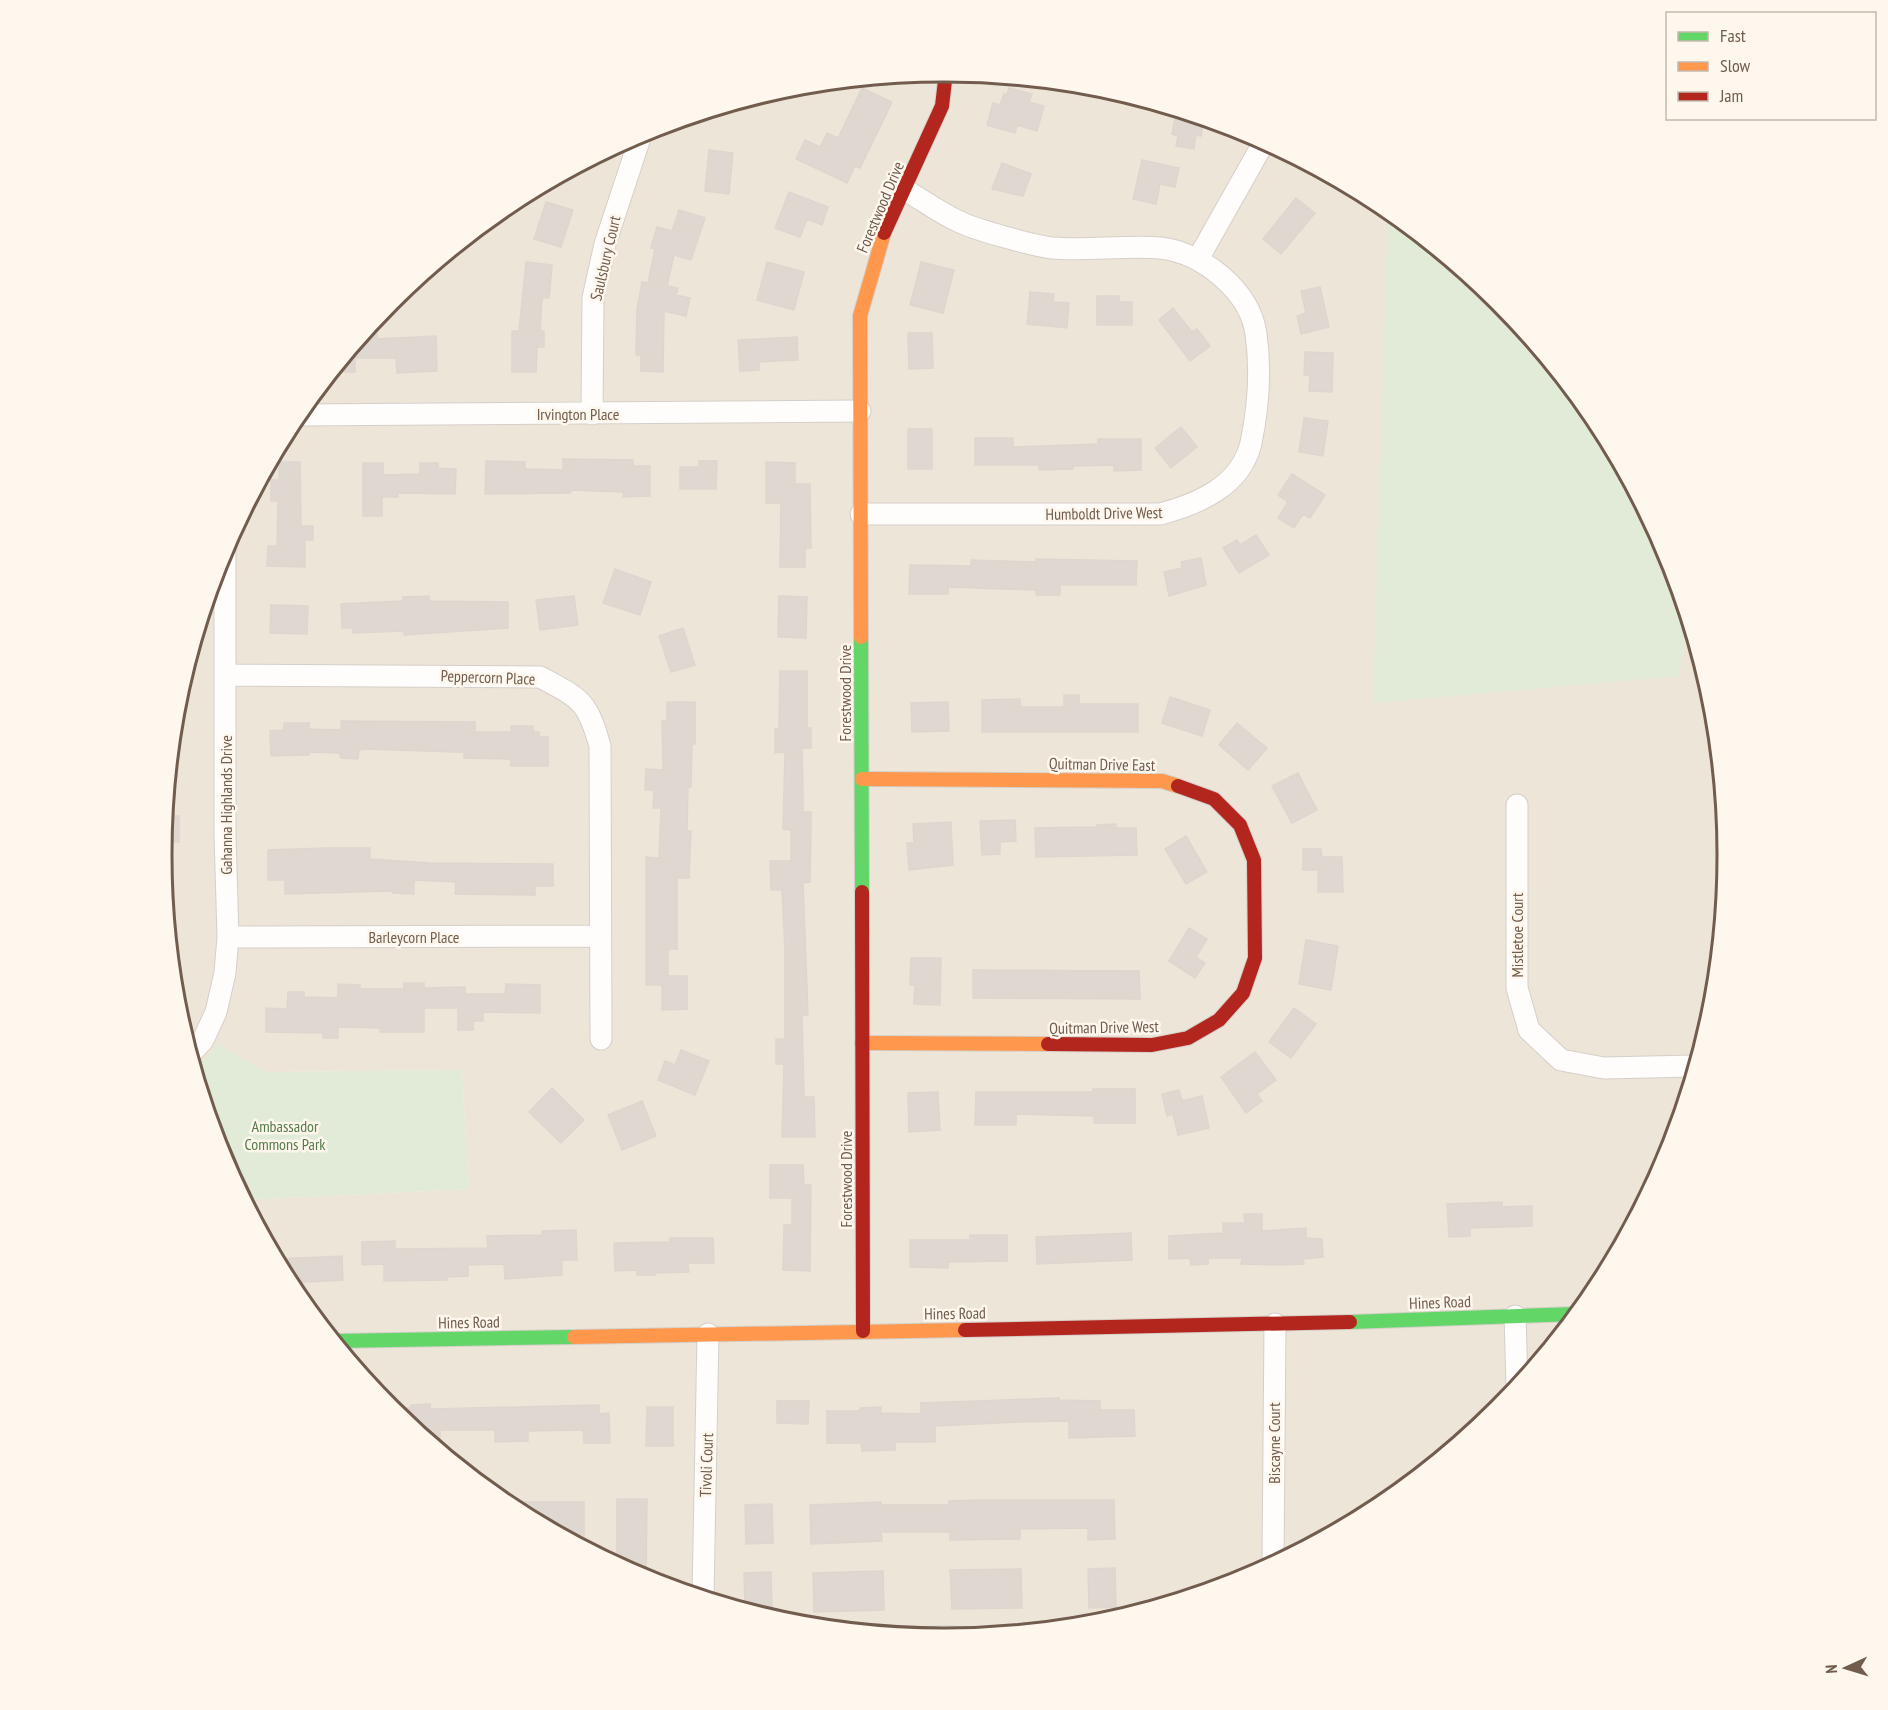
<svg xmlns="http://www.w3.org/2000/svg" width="1888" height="1710" viewBox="0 0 1888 1710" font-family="'PT Sans Narrow',sans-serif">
<rect width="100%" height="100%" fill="#f6f2eb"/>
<path fill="#eee5d9" d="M944,72L1097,87L1244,132L1388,211L1679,676L1688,623L1712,703L1727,855L1712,1008L1667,1155L1595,1290L1497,1409L1379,1506L1243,1579L1096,1623L944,1638L791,1623L644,1578L509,1506L390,1408L293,1290L245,1200L469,1189L462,1070L266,1072L218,1045L195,1070L176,1007L161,855L176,702L221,555L293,420L391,301L509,204L645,131L792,87Z"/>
<path fill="#e2ebd7" d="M1388,211L1498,302L1595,420L1668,556L1688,623L1679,676L1373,703Z
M218,1044L266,1072L462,1070L469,1189L245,1200L220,1154L195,1070Z"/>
<path fill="#dfd8d1" stroke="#ded6ce" stroke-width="1.5" d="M862,88L892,102L860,168L855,166L847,183L796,159L805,140L820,147L827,133L838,138Z
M1009,88L1032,94L1029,102L1044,106L1037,131L1017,125L1015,133L987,125L993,103L1000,105L1004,94L1007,95Z
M1176,111L1204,120L1201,136L1196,135L1194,149L1176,146L1178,136L1172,134Z
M709,150L733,153L729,194L705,191Z
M1142,160L1179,168L1175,187L1160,184L1156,204L1133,199Z
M1002,163L1031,174L1023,196L992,189Z
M789,192L828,207L822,225L807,219L800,237L775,228Z
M1296,198L1315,213L1281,254L1263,239Z
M546,202L573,210L561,247L534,239Z
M679,210L705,218L691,260L674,255L667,286L678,288L676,295L690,298L686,316L664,311L663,372L641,371V356L636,355L637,308L642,282L648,283L655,249L651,248L657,227L672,231Z
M526,262L552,265L549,298H542L540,331H544V347H537L536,372H512V331H519Z
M767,262L804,272L794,310L757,300Z
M921,262L954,270L943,313L910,305Z
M1320,287L1329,327L1301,334L1297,316L1306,313L1301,291Z
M1030,292L1054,294L1053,302L1069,303L1067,328L1027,324Z
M1097,296H1119V302H1132V325H1097Z
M1173,308L1192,332L1197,329L1210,346L1190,361L1159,320Z
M366,330H377V339L436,336L437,371L397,373L396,358H355V372H333Z
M908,333H932L933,368L909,369Z
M797,337L798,360L759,362V370L740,371L738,340Z
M1305,352L1333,353L1332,392L1309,391L1310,375H1304Z
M1304,418L1328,421L1323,456L1299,452Z
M1181,427L1197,447L1171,468L1155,448Z
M908,429H932V469H908Z
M975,438H1013V447L1098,444V439H1141V470L1114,471V465L1073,466V469L1039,470V465H975Z
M563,459L633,460V466H650V496L623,497V492L572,490L570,493L485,494L486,461L525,462V469L563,470Z
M699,461H717L716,489H680V467H699Z
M279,462H300L301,526H313V540H305V567L267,566L268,546H277L278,501H271V480H279Z
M766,462L795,463V484H810L811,548H805V567H780L781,503H766Z
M363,463H383V475L420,474V463H438V468L456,469L455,494L398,493V497H382V516H363Z
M1292,474L1325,495L1310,518L1303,514L1294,528L1278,518L1288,502L1278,495Z
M1256,535L1269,555L1239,573L1223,548L1237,540L1240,545Z
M1201,558L1206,585L1169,596L1164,572L1182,568L1181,562Z
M1036,559L1137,561L1136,585H1060V595H1036V590L948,587V594H909L910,565L971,566V560L1036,562Z
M615,569L651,582L640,615L603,603Z
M429,596V601L508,602V628L404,635V631L353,633L352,628H342L341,604L403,601V597Z
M574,596L578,625L540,630L536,600Z
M779,596L807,597L806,638L778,637Z
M271,605L308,606L307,634L270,633Z
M683,628L695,665L671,672L659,636Z
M780,671H807V728H811V748H802L803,788V812H811V830L810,882L803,883L808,1015H802L804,1097H814L815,1137H782L784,1064H776V1039H785V951L782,890H771L770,861H791V830L783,829L785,752L775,753V729H779Z
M1064,695H1079V704H1138V732H982V700L1020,699V707H1064Z
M1170,697L1210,710L1202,736L1162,723Z
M667,702H695V744H692L691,787L688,786L687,831H691L689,878H677V949H668V976H687V1009L662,1010V985H646V857L659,858L661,808H653L654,790H645L646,769L663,770L662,721H667Z
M948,702L949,731L912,732L911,703Z
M341,721L475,722V732H511V726H533V732H539V737H548V766H511V759L464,758V752H454L366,749L359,750L358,759L341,758L339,753L309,752V755L271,756L270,731L284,730V723H309V729L341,730Z
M1237,723L1267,748L1248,770L1219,745Z
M1298,773L1317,810L1292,823L1272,786Z
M165,816H179V842H162Z
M1015,820L1016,841L1000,842V854L982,855L980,821Z
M951,822L953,865L909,870L907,843H914L913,824Z
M1116,824V828H1136L1137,855L1036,857L1035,828L1097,827V825Z
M1186,836L1207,872L1186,884L1165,849Z
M325,848H370V859L429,863L553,864V886H535V895L455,894L456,882L414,880V894L393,893V891L285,894V880H268V850Z
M1303,849H1321L1322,857H1342L1343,892H1318V870H1303Z
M1189,928L1207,939L1196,957L1205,963L1195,978L1169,961Z
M1306,940L1338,946L1331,990L1299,984Z
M911,958H941L940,1005L914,1004L915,985H910Z
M973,970L1139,971L1140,999L973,998Z
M404,983H424V988L465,987V994H505L506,984L540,985V1013L483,1012V1021H473V1030H458V1008H424V1032H380V1028L338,1027V1038H323V1033L266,1032V1008L287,1009L288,992H304V997L338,998V984L360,985V989H404Z
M1294,1008L1316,1024L1291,1058L1269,1042Z
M681,1050L709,1061L695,1095L658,1080L665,1061L675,1065Z
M1255,1052L1276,1080L1257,1094L1262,1101L1246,1113L1221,1077Z
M552,1088L584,1120L561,1143L529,1112Z
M1093,1089H1135V1123H1094V1116L1016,1114V1125H975L976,1092H1093Z
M1179,1090L1182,1101L1202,1096L1209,1128L1178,1135L1173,1114L1167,1116L1162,1094Z
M938,1092L940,1130L909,1132L908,1093Z
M642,1101L656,1136L622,1150L608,1115Z
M770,1165H803L804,1185H811L810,1271L783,1270L784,1225H792V1198H770Z
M1502,1202V1207L1532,1206V1226L1470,1228V1236L1449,1237L1447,1204Z
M1244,1214H1262V1231L1306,1228V1238L1322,1239L1323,1257L1303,1259L1304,1264L1282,1265L1241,1264L1242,1258H1208V1264L1191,1265L1190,1258L1169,1259V1236L1223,1233V1223H1245Z
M576,1230L577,1260H562V1275L505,1279L504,1264L468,1265V1276L447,1277V1280L384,1281V1264L362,1265V1242L395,1241V1249L488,1248L487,1236L542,1235V1231Z
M1131,1233L1132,1260L1037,1264L1036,1237Z
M970,1235H1007V1261L948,1262V1268L910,1267V1240H970Z
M670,1238H713L714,1263H688L689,1272L655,1273V1275H637V1270L615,1271L614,1243L670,1242Z
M342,1256L343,1280L289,1283L276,1259Z
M1059,1398V1400L1100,1401V1410H1134L1135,1436L1069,1438V1421L1019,1422L935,1426V1442H895V1450L862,1451L861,1443H827V1411H860V1408L881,1407V1413L921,1414V1403Z
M777,1401H809L808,1424L777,1423Z
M430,1404V1409L599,1405V1414L609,1413L610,1443H584L583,1430L528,1431V1441L495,1442V1430H440V1450L389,1407L411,1408V1405Z
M647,1407H673V1446H646Z
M617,1499H647L646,1579L617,1564Z
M976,1500H1114L1115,1539L1088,1540V1528L1020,1529V1539L950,1540V1532H881L882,1541L811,1544L810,1505L881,1502V1505H949V1501Z
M504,1502H584V1546L509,1506Z
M772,1504L773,1543L746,1544L745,1505Z
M1115,1568L1116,1607L1089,1608L1088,1569Z
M1021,1569L1022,1608L952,1609L950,1570Z
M883,1571L884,1610L814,1612L813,1573Z
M771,1572L772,1611L745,1609L744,1573Z"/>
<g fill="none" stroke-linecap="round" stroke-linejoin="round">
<g stroke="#d5cfc9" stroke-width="23">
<path id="street" d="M1198,259L1264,142
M592,414L593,298L605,244L639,141
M297,415L860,411
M861,514H1160C1198,504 1241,486 1251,443C1258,409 1261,369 1256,334C1250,291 1203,253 1161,248C1125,245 1088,251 1052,248C1035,246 976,230 960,222C941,214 923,200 905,190
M227,675L540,677C581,699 587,700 600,746L601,1039
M1517,805V988L1529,1030L1561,1060L1604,1068L1694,1066
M228,937L600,936
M190,1054L203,1040L216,1012L225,973L228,937L225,835V546
M1515,1316L1517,1385
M1273,1562L1275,1324
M703,1596L708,1334
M936,1637H955"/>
</g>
<g stroke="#d5cfc9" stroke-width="16">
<path id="fast" d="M861,637L862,892
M1350,1322L1575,1314
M335,1341L574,1337"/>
</g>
<g stroke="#d5cfc9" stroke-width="16">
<path id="slow" d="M861,637L860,316L884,233
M862,779L1162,781L1178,786
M862,1043L1048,1044
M574,1337L965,1330"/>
</g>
<g stroke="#d5cfc9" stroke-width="16">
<path id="jam" d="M884,233L942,106L946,72
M862,892L863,1331
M1048,1044L1152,1045L1188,1038L1219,1020L1243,993L1255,958L1254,860L1240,825L1214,799L1178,786
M965,1330L1350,1322"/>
</g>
<use href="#street" stroke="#fefdfc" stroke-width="21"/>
<use href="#fast" stroke="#63d668" stroke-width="14"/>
<use href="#slow" stroke="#ff974d" stroke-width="14"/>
<use href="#jam" stroke="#b3261e" stroke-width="14"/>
</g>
<g text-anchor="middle" stroke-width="5" stroke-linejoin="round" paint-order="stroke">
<g font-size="16" fill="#715c4e" stroke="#fdf7ed">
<text transform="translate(880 207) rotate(-67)" y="6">Forestwood Drive</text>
<text transform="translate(605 258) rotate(-77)" y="6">Saulsbury Court</text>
<text x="578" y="420">Irvington Place</text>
<text transform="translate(1104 513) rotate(-1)" y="6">Humboldt Drive West</text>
<text transform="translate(488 677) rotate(2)" y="6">Peppercorn Place</text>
<text transform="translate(845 693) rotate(-90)" y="6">Forestwood Drive</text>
<text transform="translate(1102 764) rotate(1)" y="6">Quitman Drive East</text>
<text transform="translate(226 805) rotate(-90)" y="6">Gahanna Highlands Drive</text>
<text transform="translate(1517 935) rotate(-90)" y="6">Mistletoe Court</text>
<text x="414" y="943">Barleycorn Place</text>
<text transform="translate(1104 1027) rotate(-1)" y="6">Quitman Drive West</text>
<text transform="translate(846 1179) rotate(-90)" y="6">Forestwood Drive</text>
<text transform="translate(1440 1302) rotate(-2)" y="6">Hines Road</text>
<text transform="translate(955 1313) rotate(-1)" y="6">Hines Road</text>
<text transform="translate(469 1322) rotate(-1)" y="6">Hines Road</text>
<text transform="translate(1274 1443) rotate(-90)" y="6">Biscayne Court</text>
<text transform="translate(706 1465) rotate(-88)" y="6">Tivoli Court</text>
</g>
<g font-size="16" fill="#567b4a" stroke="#fdf7ed">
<text x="285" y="1132">Ambassador<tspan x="285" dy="18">Commons Park</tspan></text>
</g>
</g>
<path d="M0 0H1888V1710H0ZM944 82H945A772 772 0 0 1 1717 854V856A772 772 0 0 1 945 1628H944A772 772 0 0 1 172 856V854A772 772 0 0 1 944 82Z" fill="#fdf7ed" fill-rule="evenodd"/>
<path fill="none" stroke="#715c4e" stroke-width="3" d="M944 82H945A772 772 0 0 1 1717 854V856A772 772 0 0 1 945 1628H944A772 772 0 0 1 172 856V854A772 772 0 0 1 944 82Z"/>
<rect x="1666" y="12" width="210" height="108" fill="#fdf7ed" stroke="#c5b9ad" stroke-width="1.5"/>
<rect x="1678" y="32" width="30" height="9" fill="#63d668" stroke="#c5b9ad" stroke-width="1.5"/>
<text x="1720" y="42" font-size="18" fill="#715c4e">Fast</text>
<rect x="1678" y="62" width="30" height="9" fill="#ff974d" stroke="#c5b9ad" stroke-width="1.5"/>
<text x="1720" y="72" font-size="18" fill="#715c4e">Slow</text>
<rect x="1678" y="92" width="30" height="9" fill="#b3261e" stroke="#c5b9ad" stroke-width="1.5"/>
<text x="1720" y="102" font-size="18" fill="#715c4e">Jam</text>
<g transform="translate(1846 1668) rotate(266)" stroke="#fdf7ed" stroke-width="4.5" paint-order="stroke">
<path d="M0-4.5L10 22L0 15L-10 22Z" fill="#715c4e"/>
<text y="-9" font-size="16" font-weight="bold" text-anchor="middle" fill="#715c4e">N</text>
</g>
</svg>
